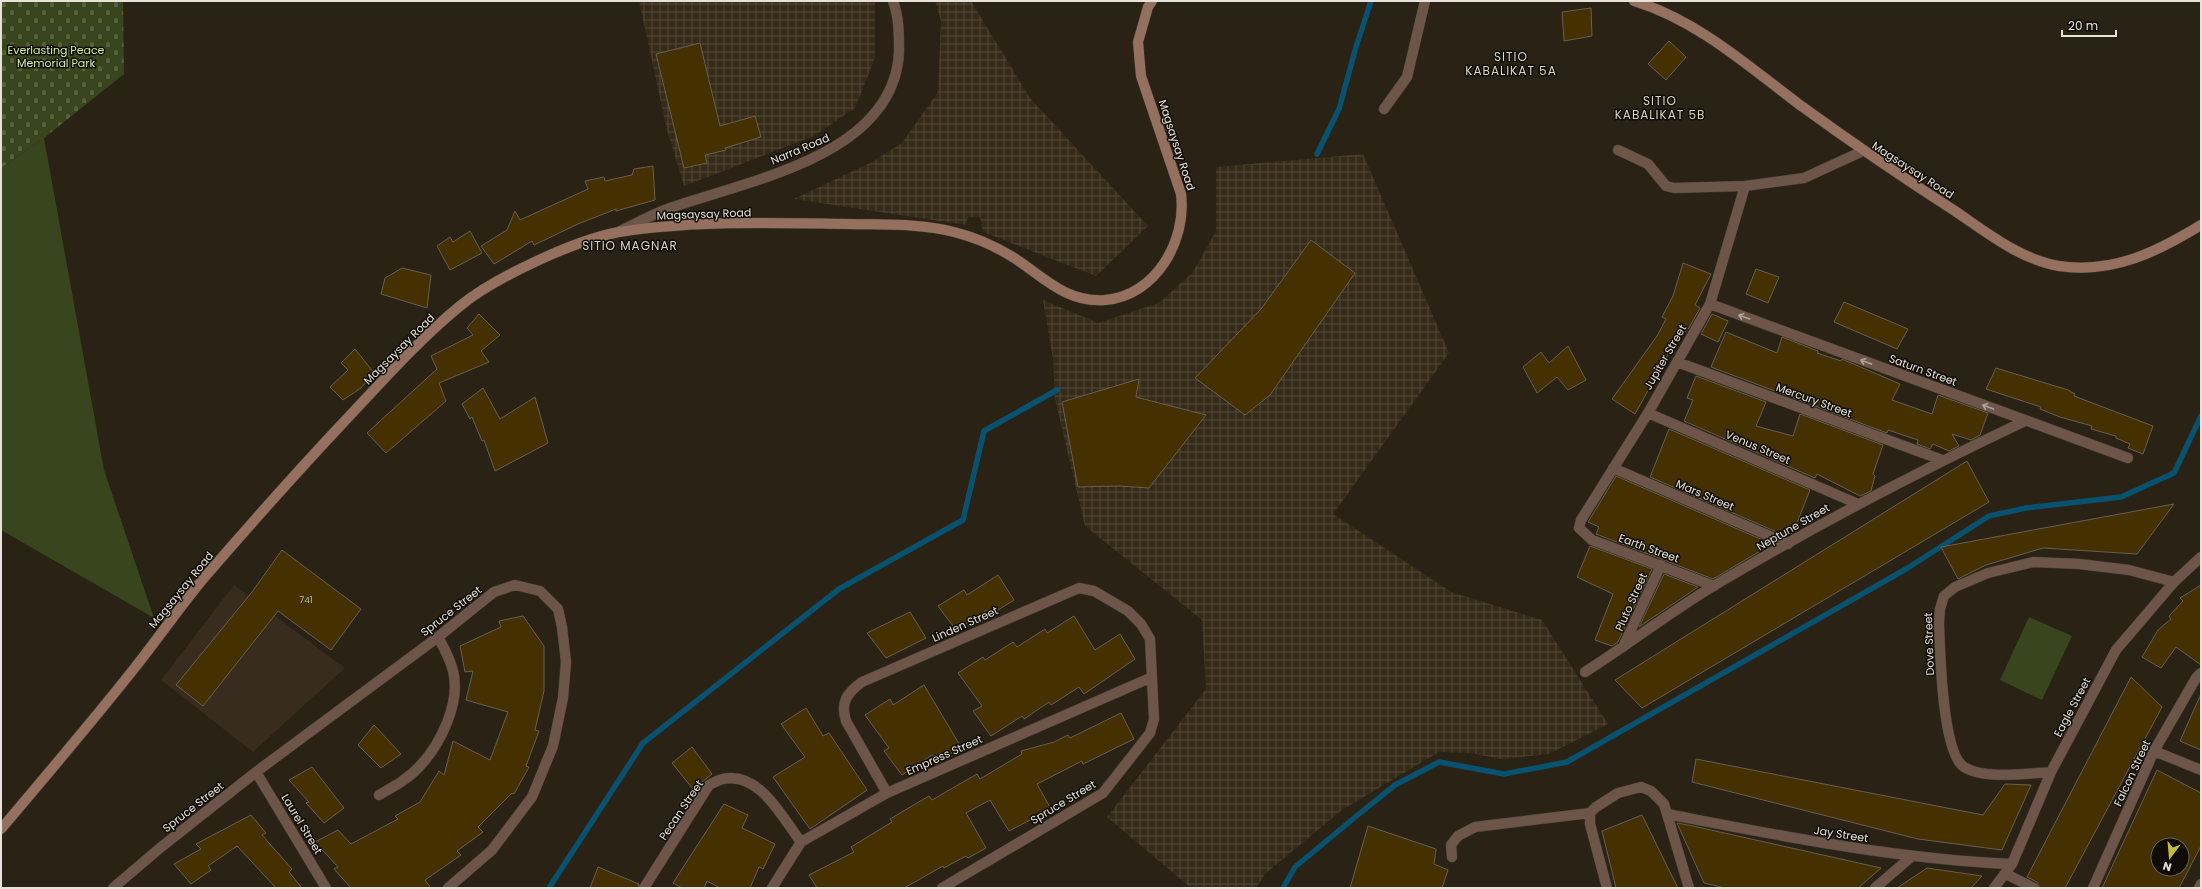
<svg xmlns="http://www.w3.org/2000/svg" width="2202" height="889" viewBox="0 0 2202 889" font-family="Poppins,sans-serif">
<defs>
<pattern id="industrial-grid" width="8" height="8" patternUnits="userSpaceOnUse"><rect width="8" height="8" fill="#352b18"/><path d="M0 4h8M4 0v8" fill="none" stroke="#524939"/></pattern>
<pattern id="cemetery-stones" width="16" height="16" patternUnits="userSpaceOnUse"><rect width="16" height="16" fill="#39451c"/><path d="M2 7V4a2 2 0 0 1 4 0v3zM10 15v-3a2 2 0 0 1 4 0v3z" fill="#56603c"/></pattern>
</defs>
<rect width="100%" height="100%" fill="#292215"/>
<path fill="#382c1e" d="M234,585L345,668L253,752L161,680Z"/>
<path fill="url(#industrial-grid)" d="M639,1H875V58L855,108L814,136L684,186L667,130Z
M935,1H971L1030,98L1148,226L1096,276L983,232L980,217H968L966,225L794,199L872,162L902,143L938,92L941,21Z
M1363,154L1449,353L1333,514L1451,592L1542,620L1608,724L1549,754L1501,759L1470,753L1439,752L1342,810L1265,874L1256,888H1191L1107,817L1206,689L1202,620L1085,526L1055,399L1053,359L1043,300L1098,323L1159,303L1193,272L1216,231V167Z"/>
<path fill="#39451c" d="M44,138L104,470L154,618L1,530V168Z
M2029,617L2072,636L2042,700L2000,680Z"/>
<path fill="url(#cemetery-stones)" d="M1,1H123L124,74L44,138L1,168Z"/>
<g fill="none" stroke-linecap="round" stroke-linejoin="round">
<path stroke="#085270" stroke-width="5.5" d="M1317,154L1339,109L1356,47L1371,1
M549,888L643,743L839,589L963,520L984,431L1057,390
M1283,888L1295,867L1359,814L1395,785L1439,762L1504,774L1567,762L1906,569L1989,516L2026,508L2121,497L2174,473L2201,416"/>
</g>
<path fill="#443001" stroke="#675f51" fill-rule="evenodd" d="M1591,8L1592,36L1564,41L1562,12Z
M1669,41L1686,57L1666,80L1648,64Z
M700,43L720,126L755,116L761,137L725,148L726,150L705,155L707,163L684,168L656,54Z
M653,166L655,200L616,211V209L578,224L534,245L532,241L494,264L481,246L507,230L515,211L520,220L588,189L585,181L604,177L605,181L632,175L634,169Z
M470,231L482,253L450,270L437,246L450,237L453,242Z
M1311,240L1355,273L1270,395L1245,415L1195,378L1261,309Z
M1683,263L1711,274L1695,305L1700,308L1689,328L1675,342L1635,414L1612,399L1657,336L1666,319L1662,317L1673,296Z
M402,268L431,275L427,308L381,294L385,278Z
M1756,269L1779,277L1768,303L1746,294Z
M1844,302L1908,329L1897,349L1834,322Z
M479,314L500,335L481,351L489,362L439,383L446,401L386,453L367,433L437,369L431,356L473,335L467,328Z
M1712,314L1728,321L1718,342L1701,334Z
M1726,332L1777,353L1782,337L1818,351L1817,353L1841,361L1842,359L1900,384L1892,400L1932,414L1938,395L1988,413L1980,435L1971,440L1952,434L1959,446L1949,451L1933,444L1930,449L1917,444L1918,440L1888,430L1887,433L1711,367Z
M1568,346L1586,380L1568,390L1557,377L1537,393L1523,367L1541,352L1549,363Z
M355,349L374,373L361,388L343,400L330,387L348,370L341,363Z
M1996,368L2068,390L2075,394L2074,396L2153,426L2143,454L2128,448L2130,444L2116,438V436L2091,429L2092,426L2060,417L2040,409L2041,407L1986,389Z
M1696,376L1766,402L1756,426L1793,436L1800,414L1883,445L1873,474L1875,476L1871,491L1860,496L1817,474L1815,478L1684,421L1693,400L1687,398Z
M1139,379L1136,397L1206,415L1149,488L1119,486L1078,487L1062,402Z
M483,388L500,419L535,397L548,443L495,471L484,440L482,441L472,417L470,419L462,404Z
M1669,429L1810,490L1793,533L1786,536L1650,477Z
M1967,461L1989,502L1642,708L1615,680Z
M1616,476L1772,544L1713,579L1596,534L1599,527L1588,522Z
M2174,504L2137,554L2043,548L1986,565L1958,579L1941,547Z
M1590,546L1652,569L1618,642L1612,646L1595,640L1613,594L1577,577Z
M282,550L361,609L331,650L278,611L203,706L176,685L252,592Z
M1664,574L1698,587L1639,627Z
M998,575L1014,600L990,615L987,610L956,630L938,606L964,590L967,595Z
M2201,585V665L2176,647L2161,668L2142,657L2158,630L2171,619L2169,616L2183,601L2180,598Z
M910,612L926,638L886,658L867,633Z
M523,616L544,646V691L535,730L539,731L526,766L529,767L514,794L512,793L478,827L483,832L457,851L461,855L425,880L431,888H351L334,869L338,867L315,842L338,830L351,844L398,819L395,816L420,802L439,771L444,775L453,741L490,760L508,712L466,700L473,671L465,672L460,646L501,627L499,621Z
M1074,616L1095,650L1120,634L1135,659L1084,694L1079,687L1051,705L1049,702L1024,719L1022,716L991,736L973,711L982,706L958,673L983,657L985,660L1013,642L1017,647L1045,629L1047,633Z
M2131,677L2162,707L2065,888H2040L2037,882L2027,877Z
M924,685L961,747L937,762L932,755L902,775L884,751L889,748L865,715L890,699L893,705Z
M2201,694V750L2180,741Z
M806,708L823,736L829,733L867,790L810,829L773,777L805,757L781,724Z
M1121,713L1134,739L1083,764L1082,761L1037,784L1051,809L1009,831L990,800L966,813L986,848L968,858L966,856L944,868L943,866L904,888H817L809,875L854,852L851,847L892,822L890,819L929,796L932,800L977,774L980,779L1022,754L1021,751L1054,742L1068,735L1070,738Z
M374,725L401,754L381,768L358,745Z
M692,747L712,774L693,789L672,763Z
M1696,759L1983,815L2005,784L2031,785L2002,850L1918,839L1692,782Z
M312,767L344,808L324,823L306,803L309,802L289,780Z
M2157,770L2201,793V846L2179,888H2102ZM2158,845H2182V869H2158Z
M724,804L748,815L742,828L775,844L763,869L759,867L750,888H720L707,881L704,888H682L673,883Z
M251,815L266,833L262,835L292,869L289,872L302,888H276L237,846L208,866L211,870L191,884L174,864L201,849L196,844Z
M1642,815L1665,862L1678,888H1616L1602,831Z
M1677,823L1693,826L1881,868L1858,888H1725L1704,883Z
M1368,826L1436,849L1434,864L1448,870L1442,888H1350Z
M598,867L639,884L638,888H590Z
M1927,868L1982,876L1971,888H1897Z"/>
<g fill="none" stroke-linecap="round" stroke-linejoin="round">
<g stroke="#443d31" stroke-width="11">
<path id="minor" d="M1384,109L1407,77L1425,1
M1618,150L1648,164L1666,186L1674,188L1745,186L1804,178L1863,151
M1710,304L2128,458
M1677,362L1942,460
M1648,413L1858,504
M1613,468L1788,544
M1714,586L1592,540L1579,528L1581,520L1648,413L1710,304L1745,186
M1623,647L1661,565
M1585,672C1629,644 1670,612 1715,585C1816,525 1919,471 2025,421
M2154,751L2201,770
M256,772L326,888
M2051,772C2029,773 1984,780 1964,767C1942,753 1940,650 1939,623L1940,609L1944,596L1955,587L1988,573L2033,562L2079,564L2129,570L2174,582
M887,793L846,721C840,702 847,693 862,682L1079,588L1094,591L1128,611L1141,624L1150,639L1154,719L1150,733L1103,793L942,888
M379,795C393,787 408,779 419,767C441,744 461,702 453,671C450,658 444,648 438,637
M1667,814C1782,836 1895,859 2012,864
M1452,857L1451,845L1458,836L1475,827L1590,813
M2006,874L2034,888
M113,888L160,848L256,772L438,637L494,592L515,585L540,591L558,609L562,627L566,662L563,698L553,746L532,797L492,850L448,888
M644,888L709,785C713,783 718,780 723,779C760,771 783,819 801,842
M772,888L801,842L887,793L1150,678
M1607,888L1590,824V813L1596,807L1618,793L1641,787L1651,791L1664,804L1689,888
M1875,888L1911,857
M1994,888L2012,864L2051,772L2116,650L2174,582L2201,557
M2093,888L2154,751L2196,678L2201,673
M2199,888L2201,884"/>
</g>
<g stroke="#443d31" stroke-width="11">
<path id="tertiary" d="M620,231C637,223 653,214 670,208C749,180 894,156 899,52C899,34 899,17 893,1"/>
</g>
<g stroke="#443d31" stroke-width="11">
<path id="secondary" d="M1634,1C1697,20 1748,66 1800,105C1851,142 1902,177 1955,211C1986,232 2021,260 2059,266C2113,274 2157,252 2201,225
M1,829C46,776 90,724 133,670C157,640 179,608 203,579C248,527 294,475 341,425C379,385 417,341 460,306C494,278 575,240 619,232C693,220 772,223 848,224C883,225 920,223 954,232C974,237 993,245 1011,256C1041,274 1064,303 1105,300C1156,296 1187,240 1181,194L1141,76L1138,42L1148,7L1152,1"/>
</g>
<use href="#minor" stroke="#6d5549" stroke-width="10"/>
<use href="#tertiary" stroke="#6d5549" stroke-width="10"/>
<use href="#secondary" stroke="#96705e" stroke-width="10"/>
</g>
<defs><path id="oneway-shaft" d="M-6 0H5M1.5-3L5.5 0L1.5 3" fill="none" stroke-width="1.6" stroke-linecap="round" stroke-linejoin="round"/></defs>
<g stroke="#b0a399">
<use href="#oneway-shaft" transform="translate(1744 317) rotate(-160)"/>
<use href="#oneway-shaft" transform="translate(1866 362) rotate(-160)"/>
<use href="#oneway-shaft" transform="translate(1988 407) rotate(-160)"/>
</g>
<g text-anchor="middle" stroke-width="3" stroke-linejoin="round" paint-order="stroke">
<g font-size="9" fill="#beb6a4">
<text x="306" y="603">741</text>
</g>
<g font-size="11" fill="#d2ee9a" stroke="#0f0c07">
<text x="56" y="54">Everlasting Peace<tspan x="56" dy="13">Memorial Park</tspan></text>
</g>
<g font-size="11" fill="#e7e2da" stroke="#0f0c07">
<text transform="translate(1177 145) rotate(72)" y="4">Magsaysay Road</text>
<text transform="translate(800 149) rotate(-23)" y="4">Narra Road</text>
<text transform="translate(1913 170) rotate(33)" y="4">Magsaysay Road</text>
<text transform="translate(704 214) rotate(-2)" y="4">Magsaysay Road</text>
<text transform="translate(399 349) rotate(-45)" y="4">Magsaysay Road</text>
<text transform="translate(1665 357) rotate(-60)" y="4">Jupiter Street</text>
<text transform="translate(1923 370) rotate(20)" y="4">Saturn Street</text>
<text transform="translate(1814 400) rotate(20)" y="4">Mercury Street</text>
<text transform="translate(1758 447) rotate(23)" y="4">Venus Street</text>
<text transform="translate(1705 495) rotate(23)" y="4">Mars Street</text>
<text transform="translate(1793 527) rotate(-30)" y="4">Neptune Street</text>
<text transform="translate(1649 548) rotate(20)" y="4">Earth Street</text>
<text transform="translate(181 590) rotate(-51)" y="4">Magsaysay Road</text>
<text transform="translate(1631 602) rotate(-66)" y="4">Pluto Street</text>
<text transform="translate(451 611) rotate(-38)" y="4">Spruce Street</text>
<text transform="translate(965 624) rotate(-24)" y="4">Linden Street</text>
<text transform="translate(1929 644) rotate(-92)" y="4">Dove Street</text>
<text transform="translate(2072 707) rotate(-62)" y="4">Eagle Street</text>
<text transform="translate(944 755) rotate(-24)" y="4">Empress Street</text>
<text transform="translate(2132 773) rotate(-65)" y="4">Falcon Street</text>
<text transform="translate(1063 802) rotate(-31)" y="4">Spruce Street</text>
<text transform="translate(193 807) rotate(-38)" y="4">Spruce Street</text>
<text transform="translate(681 810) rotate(-56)" y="4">Pecan Street</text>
<text transform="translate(302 824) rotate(59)" y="4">Laurel Street</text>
<text transform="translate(1841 834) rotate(9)" y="4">Jay Street</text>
</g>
<g font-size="12" letter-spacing="1" fill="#dbd2c1" stroke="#0f0c07">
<text x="1511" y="61">SITIO<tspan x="1511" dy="14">KABALIKAT 5A</tspan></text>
<text x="1660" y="105">SITIO<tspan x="1660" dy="14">KABALIKAT 5B</tspan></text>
<text x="630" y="250">SITIO MAGNAR</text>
</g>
</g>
<rect width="2202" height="889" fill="none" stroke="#e7e2da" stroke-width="4"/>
<g transform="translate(2170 857) rotate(196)"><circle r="19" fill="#0f0c07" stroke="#65625b"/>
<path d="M0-3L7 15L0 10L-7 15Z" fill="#c6bc3c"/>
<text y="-6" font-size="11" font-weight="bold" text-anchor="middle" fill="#e7e2da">N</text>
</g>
<path d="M2062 30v6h54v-6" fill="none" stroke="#e7e2da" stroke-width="2"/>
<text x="2068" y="30" font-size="12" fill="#e7e2da" stroke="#0f0c07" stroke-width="3" paint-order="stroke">20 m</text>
</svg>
